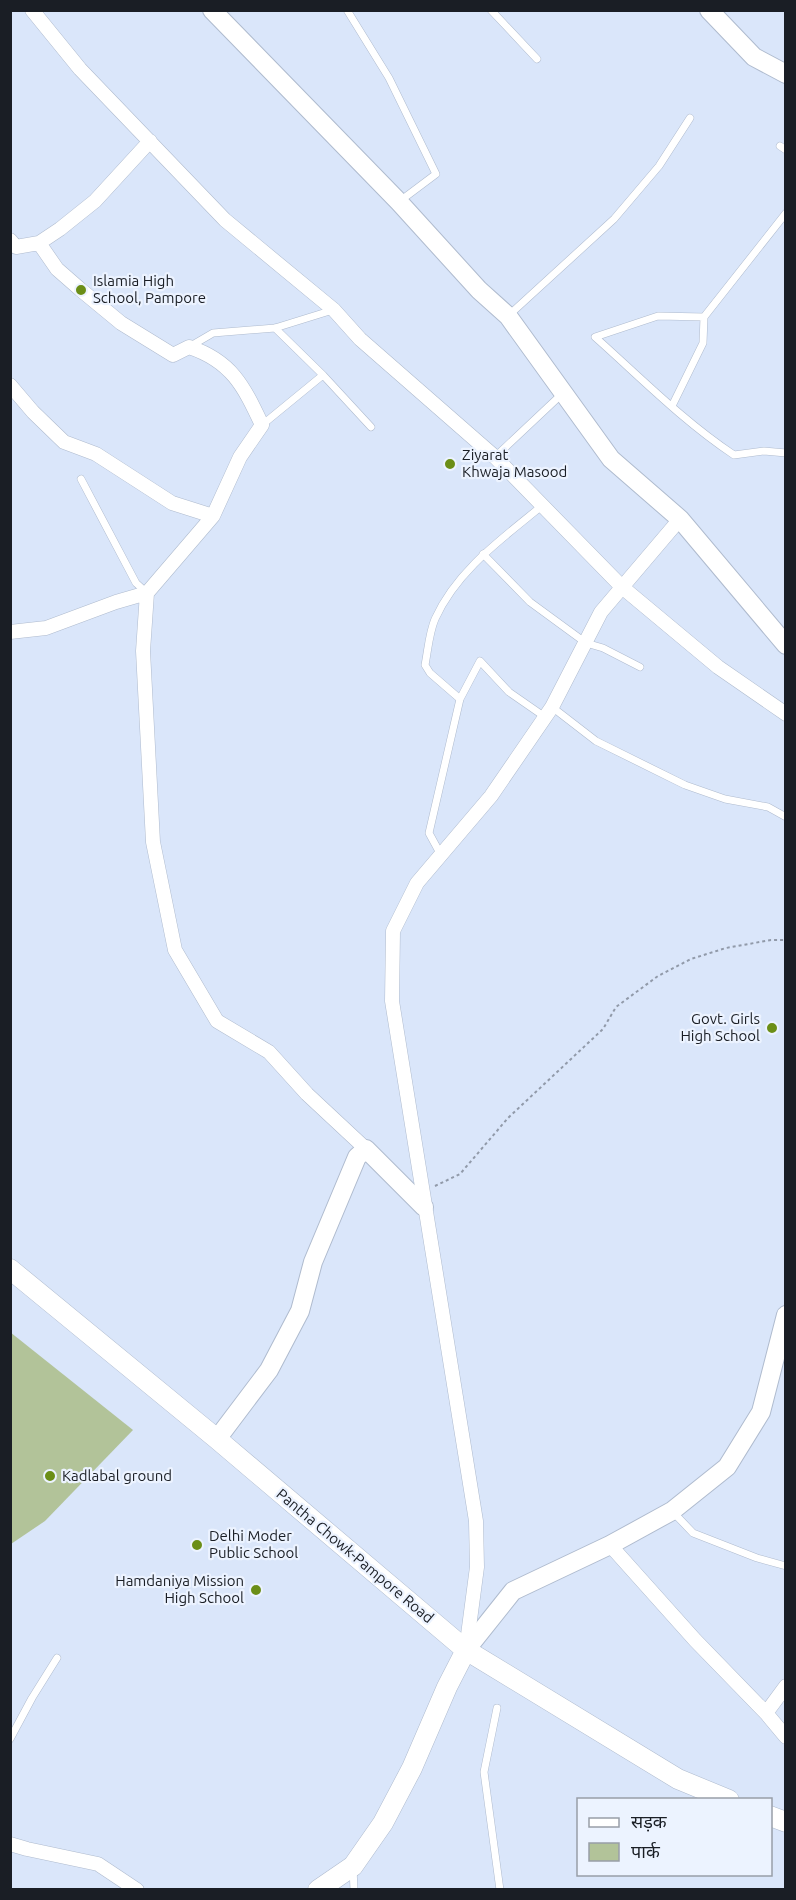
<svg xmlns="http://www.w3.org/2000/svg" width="796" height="1900" viewBox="0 0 796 1900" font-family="Ubuntu,'Noto Sans Devanagari',sans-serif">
<rect width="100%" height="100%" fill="#dae6fa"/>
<path fill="#b2c399" d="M10,1332L133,1430L45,1521L11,1544Z"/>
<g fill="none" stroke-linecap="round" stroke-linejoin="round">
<g stroke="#afbbce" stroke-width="8">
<path id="service" d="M347,10L389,78L436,174L400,201
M491,10L537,59
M780,146L786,150
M508,316L614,219L659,166L690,118
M704,317L786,213
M275,328L323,375L371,427
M189,347L213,333L275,328L333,310
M672,406L703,343L704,317L658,316L595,337C640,377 683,421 734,455L764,451L786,453
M262,425L323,375
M495,457L563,393
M81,479L136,583L147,593
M483,554L530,602L586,643L603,648L640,667
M460,699L430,673L425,665C428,650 429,633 435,619C457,570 503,538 543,505
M552,707L596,741L685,785L725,799L768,807L786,817
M441,855L429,833L460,699L480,661L509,692L545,717
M672,1511L693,1533L757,1558L786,1566
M497,1708L484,1772L500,1890
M10,1739L32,1698L57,1658
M353,1868L354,1890"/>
</g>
<g stroke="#afbbce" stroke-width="15">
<path id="minor" d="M32,10L80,69L225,220L334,310L360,339L495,457L622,587L718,667L786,714
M10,240L16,247L39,243L60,229L95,201L150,141
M10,385L33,412L64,442L96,454L172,503L213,516
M147,593L143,651L153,842L175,950L217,1021L269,1052L307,1094L366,1149
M10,632L46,628L116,602L147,593L213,516L240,457L262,425C244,387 232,361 189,347L173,355L121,323L81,290L57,269L39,243
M610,1545L695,1640L766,1713L786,1737
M466,1650L477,1567L476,1521L392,1001L393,931L417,883L491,796L552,707L601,612L680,519
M766,1713L786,1686
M10,1844L27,1849L98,1864L137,1890"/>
</g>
<g stroke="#afbbce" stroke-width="20">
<path id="tertiary" d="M212,10L399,202L479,290L508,316L611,459L680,519L786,645
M709,10L754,57L786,74
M217,1439L269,1370L300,1311L313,1262L357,1157L366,1149L424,1207
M466,1650L513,1591L610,1545L672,1511L727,1467L761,1412L786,1315"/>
</g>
<g stroke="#afbbce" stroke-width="21">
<path id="secondary" d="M10,1269L217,1439L466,1650L678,1779L729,1800
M770,1816L786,1822
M318,1890L353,1866L383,1823L412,1768L447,1687L466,1650"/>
</g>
<path stroke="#919aa9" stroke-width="2" stroke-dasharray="3 3" stroke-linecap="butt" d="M435,1186L460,1174L508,1118L603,1029L616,1007L658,976L691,959L726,948L771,940H786"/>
<use href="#service" stroke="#fff" stroke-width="7"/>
<use href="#minor" stroke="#fff" stroke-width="14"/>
<use href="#tertiary" stroke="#fff" stroke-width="18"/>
<use href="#secondary" stroke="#fff" stroke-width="20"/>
</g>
<g fill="#6b8e17" stroke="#ecf3ff" stroke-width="2">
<circle cx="81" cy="290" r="6"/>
<circle cx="450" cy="464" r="6"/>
<circle cx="772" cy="1028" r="6"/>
<circle cx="50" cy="1476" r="6"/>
<circle cx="197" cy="1545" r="6"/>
<circle cx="256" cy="1590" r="6"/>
</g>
<g text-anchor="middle" stroke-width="4.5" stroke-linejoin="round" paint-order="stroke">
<g font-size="15" fill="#1a1e25" stroke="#ecf3ff" text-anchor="start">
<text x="93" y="286">Islamia High<tspan x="93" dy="17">School, Pampore</tspan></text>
<text x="462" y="460">Ziyarat<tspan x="462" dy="17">Khwaja Masood</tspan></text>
<text x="760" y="1024" text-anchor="end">Govt. Girls<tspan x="760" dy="17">High School</tspan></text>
<text x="62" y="1481">Kadlabal ground</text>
<text x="209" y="1541">Delhi Moder<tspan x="209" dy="17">Public School</tspan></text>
<text x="244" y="1586" text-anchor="end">Hamdaniya Mission<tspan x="244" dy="17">High School</tspan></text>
</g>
<g font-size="15" fill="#1a1e25" stroke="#ecf3ff">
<text transform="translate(355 1556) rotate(40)" y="5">Pantha Chowk-Pampore Road</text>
</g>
</g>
<rect width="796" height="1900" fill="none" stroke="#1a1e25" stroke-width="24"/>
<rect x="577" y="1798" width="195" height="78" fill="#ecf3ff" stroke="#989ea8" stroke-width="1.5"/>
<rect x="589" y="1818" width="30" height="9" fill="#ffffff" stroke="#989ea8" stroke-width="1.5"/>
<text x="631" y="1828" font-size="18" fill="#1a1e25">सड़क</text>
<rect x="589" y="1843" width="30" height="18" fill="#b2c399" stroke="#989ea8" stroke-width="1.5"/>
<text x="631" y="1858" font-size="18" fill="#1a1e25">पार्क</text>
</svg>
